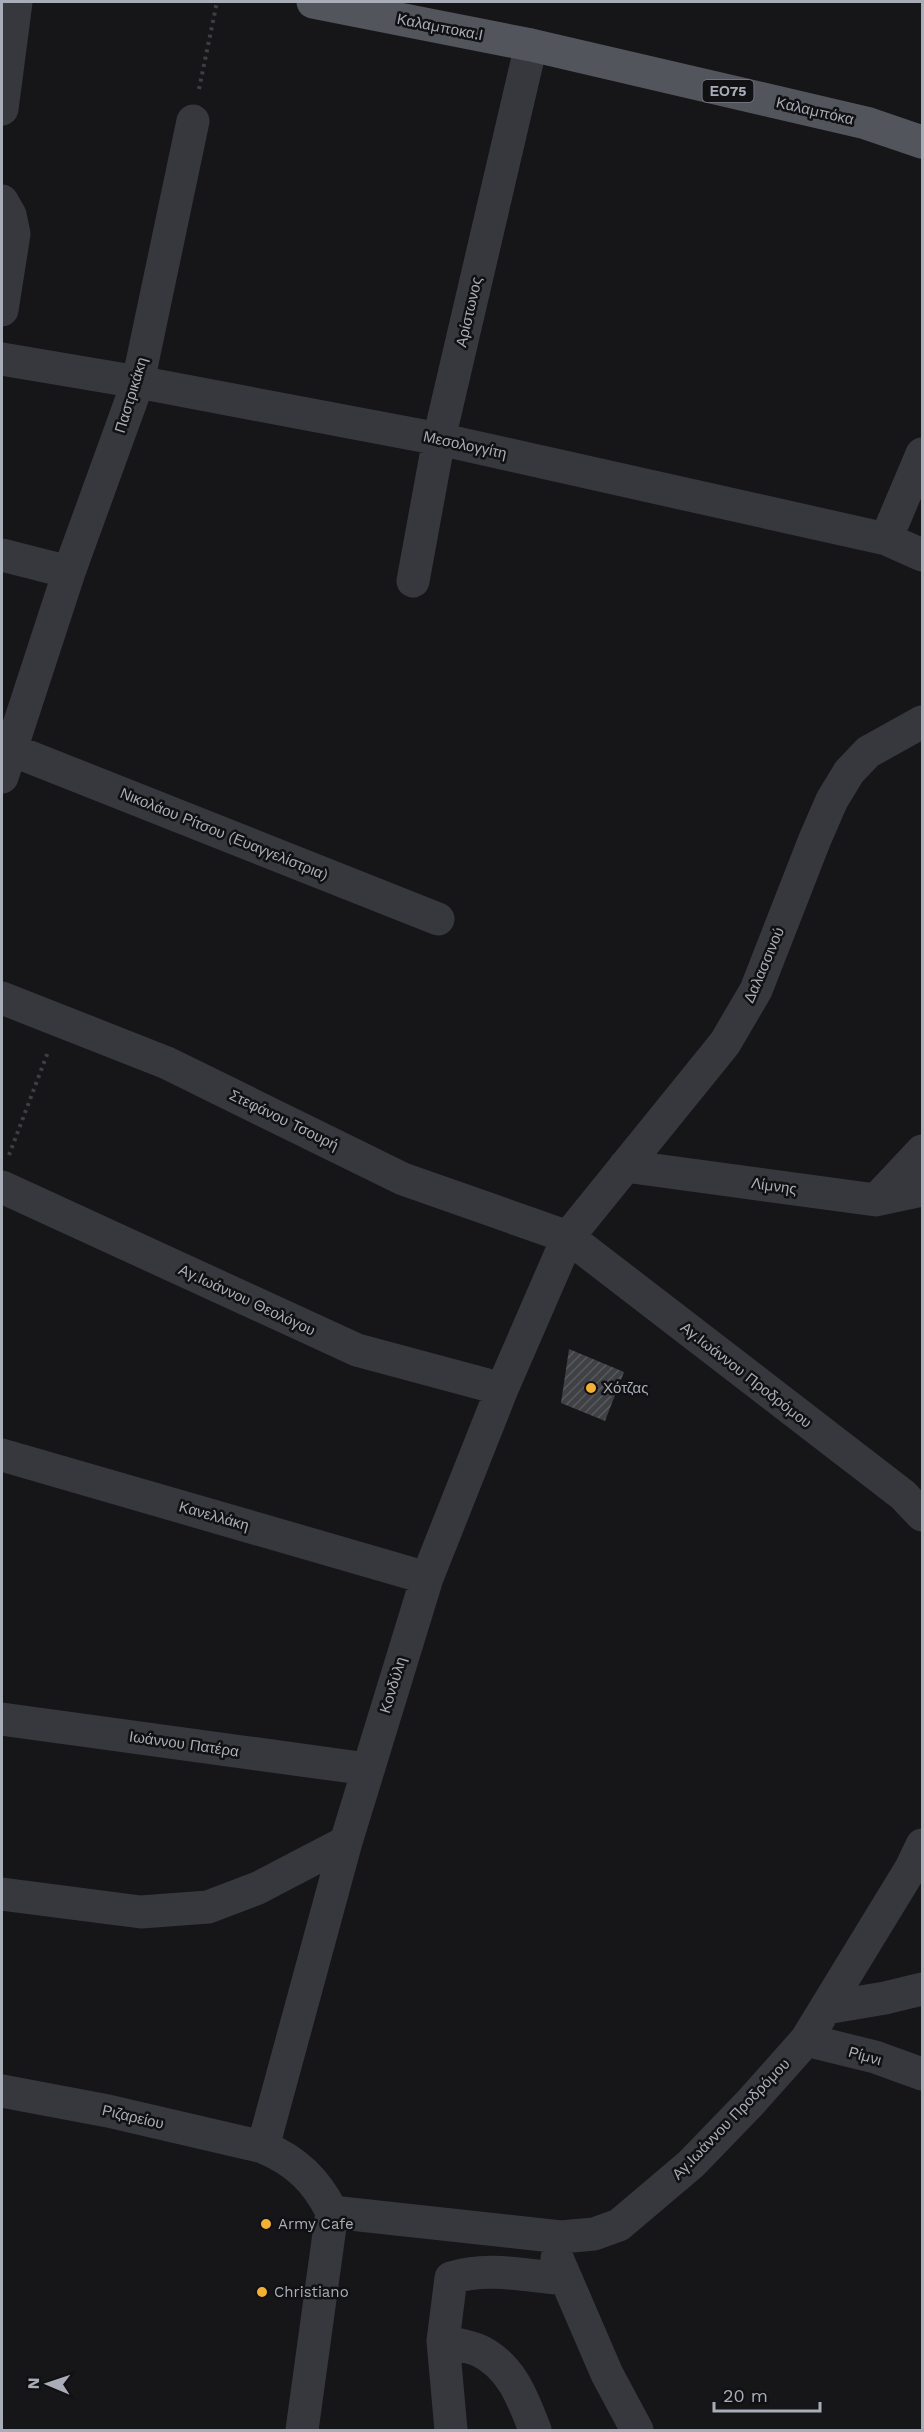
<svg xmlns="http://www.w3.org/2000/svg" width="924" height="2432" viewBox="0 0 924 2432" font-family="'Work Sans',sans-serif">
<defs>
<pattern id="building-hatch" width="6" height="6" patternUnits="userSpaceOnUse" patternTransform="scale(1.5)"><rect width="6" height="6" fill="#404145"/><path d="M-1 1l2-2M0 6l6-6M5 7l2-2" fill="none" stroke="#595a5e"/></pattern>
</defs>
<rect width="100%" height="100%" fill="#161618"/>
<path fill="url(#building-hatch)" d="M569,1349L624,1372L605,1421L561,1403Z"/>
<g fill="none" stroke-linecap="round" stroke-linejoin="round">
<path stroke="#3d3f44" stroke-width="4" stroke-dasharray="3 4.5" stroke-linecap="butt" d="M199,89L217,2
M9,1155L48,1052"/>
<path stroke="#37383d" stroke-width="33" d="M2,109L16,2
M2,201L10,215L14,234L2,310
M2,359L138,382L439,439L886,539L922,555
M886,539L922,454
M2,555L69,572
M413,581L439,439L531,45
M2,746L438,919
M2,777L69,572L138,382L193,121
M2,998L167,1063L403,1179L568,1237L903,1495L922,1515
M625,1166L876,1200L922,1190
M2,1187L357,1350L502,1389
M876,1200L922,1151
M2,1455L427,1578
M2,1719L367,1769
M2,1894L141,1912L208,1907L258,1888L346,1842
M826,2008L885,1998L922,1989
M806,2040L875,2057L922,2074
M2,2091L108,2111L263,2147C296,2161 316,2180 332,2212
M263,2147L346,1842L427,1578L502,1389L568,1237L725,1043L756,990L815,839L832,800L849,772L868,752L922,722
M332,2212L561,2237L594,2234L619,2225L691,2164L750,2103L806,2040L911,1868L922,1845
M557,2258L607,2374L637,2430
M443,2341L451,2430
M302,2430L332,2212
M535,2430C523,2399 512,2367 480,2351C469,2346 455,2344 443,2341L451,2278C487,2266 528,2276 566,2279"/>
<path stroke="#53555c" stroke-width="33" d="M313,2L531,45L866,123L922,142"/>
</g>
<g fill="#f2b134" stroke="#111113" stroke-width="2">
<circle cx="591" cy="1388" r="6"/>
<circle cx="266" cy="2224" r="6"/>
<circle cx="262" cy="2292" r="6"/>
</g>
<g text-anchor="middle" stroke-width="5" stroke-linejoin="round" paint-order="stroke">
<rect fill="#111113" stroke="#7b7e86" stroke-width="1.5" x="702.5" y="80" width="51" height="22" rx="4.5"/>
<g font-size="14" font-weight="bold" fill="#a8adb8">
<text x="728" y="96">ΕΟ75</text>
</g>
<g font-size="15" fill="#a8adb8" stroke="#111113">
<text transform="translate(440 27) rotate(11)" y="5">Καλαμποκα.Ι</text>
<text transform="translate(815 111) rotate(13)" y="5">Καλαμπόκα</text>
<text transform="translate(469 312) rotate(-77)" y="5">Αρίστωνος</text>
<text transform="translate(131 395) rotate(-73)" y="5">Παστρικάκη</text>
<text transform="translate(465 445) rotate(12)" y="5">Μεσολογγίτη</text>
<text transform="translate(224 834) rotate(22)" y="5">Νικολάου Ρίτσου (Ευαγγελίστρια)</text>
<text transform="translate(764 965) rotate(-67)" y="5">Δαλασσινού</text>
<text transform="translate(284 1120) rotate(26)" y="5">Στεφάνου Τσουρή</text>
<text transform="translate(774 1186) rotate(8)" y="5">Λίμνης</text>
<text transform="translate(247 1300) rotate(25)" y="5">Αγ.Ιωάννου Θεολόγου</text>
<text transform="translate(746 1375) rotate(38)" y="5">Αγ.Ιωάννου Προδρόμου</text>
<text transform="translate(214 1516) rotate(16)" y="5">Κανελλάκη</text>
<text transform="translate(393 1685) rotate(-73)" y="5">Κονδύλη</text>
<text transform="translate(184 1744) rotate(8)" y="5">Ιωάννου Πατέρα</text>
<text transform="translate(865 2056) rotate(16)" y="5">Ρίμνι</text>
<text transform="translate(133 2117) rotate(13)" y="5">Ριζαρείου</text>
<text transform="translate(731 2119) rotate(-46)" y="5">Αγ.Ιωάννου Προδρόμου</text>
</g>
<g font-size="15" fill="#a8adb8" stroke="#111113" text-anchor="start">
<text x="603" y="1393">Χότζας</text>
<text x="278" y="2229">Army Cafe</text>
<text x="274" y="2297">Christiano</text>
</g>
</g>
<rect width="924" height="2432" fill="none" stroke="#a8adb8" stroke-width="6"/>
<g transform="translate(48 2384) rotate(272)" stroke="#111113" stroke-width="4.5" paint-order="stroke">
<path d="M0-4.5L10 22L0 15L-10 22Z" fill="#a8adb8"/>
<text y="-9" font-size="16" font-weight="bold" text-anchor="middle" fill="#a8adb8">N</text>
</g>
<path d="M714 2402v9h106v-9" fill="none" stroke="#a8adb8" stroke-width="3"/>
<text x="723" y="2402" font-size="18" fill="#a8adb8" stroke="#111113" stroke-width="4.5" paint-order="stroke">20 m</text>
</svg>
